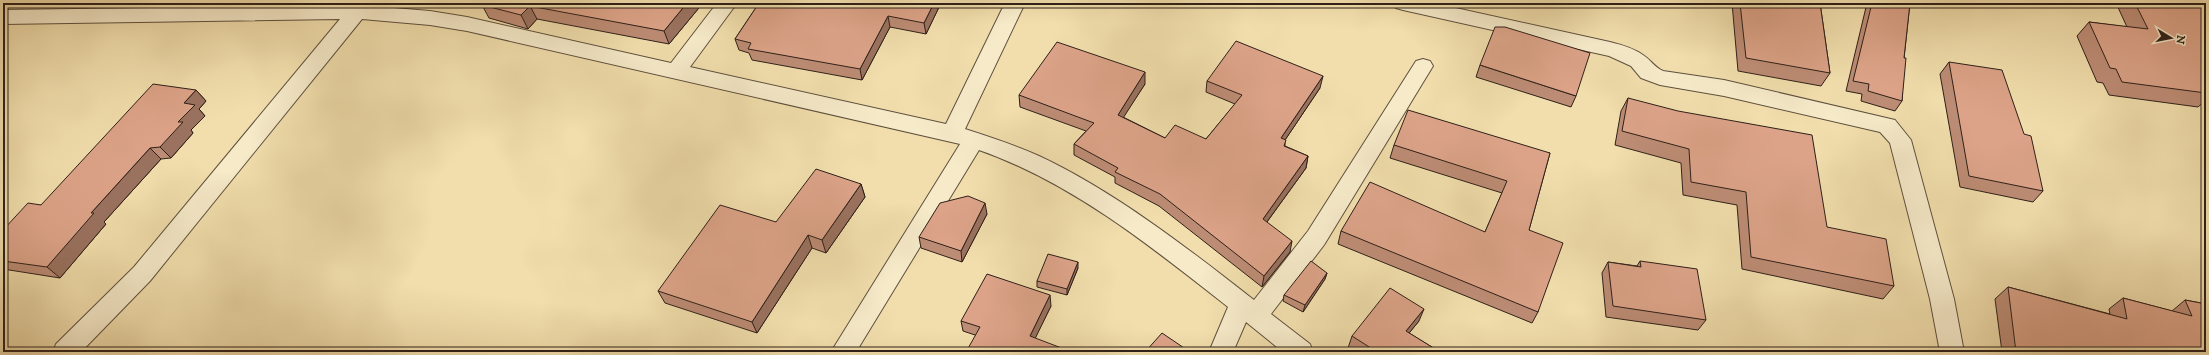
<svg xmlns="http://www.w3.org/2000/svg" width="2209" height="355" viewBox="0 0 2209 355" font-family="'IM FELL DW Pica',serif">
<rect width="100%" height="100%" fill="#f1deac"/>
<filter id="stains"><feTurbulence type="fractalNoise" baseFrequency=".005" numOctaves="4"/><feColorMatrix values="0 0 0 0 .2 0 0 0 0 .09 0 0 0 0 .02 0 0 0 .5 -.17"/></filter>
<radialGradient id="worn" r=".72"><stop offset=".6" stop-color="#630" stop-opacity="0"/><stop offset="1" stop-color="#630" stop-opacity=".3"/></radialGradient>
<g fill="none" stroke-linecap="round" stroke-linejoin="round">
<g stroke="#5f503e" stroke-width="2">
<path id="minor" d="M717,3H737L690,67L946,124L1005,3H1025L965,129C990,137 1015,145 1039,156C1114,191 1189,249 1254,300L1308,231L1416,61L1423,59L1430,61L1433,66L1324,245L1271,314L1310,344L1313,352H1283L1246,322L1233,352H1209L1228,307C1152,247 1071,182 979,150L856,352H831L960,144L467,31L430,25L362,19L150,281L81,352H53L56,344L134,267L340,19L3,24V10L357,5L430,11L467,17L671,63Z
M1393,3H1433L1610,42C1622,45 1633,48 1643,55C1651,60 1654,67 1663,71L1724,80L1895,120L1911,140L1954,299L1964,352H1940L1930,299L1890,143L1880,132L1724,96L1660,85L1641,78L1631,66L1609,56L1403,10L1396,8Z"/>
</g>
<use href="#minor" fill="#f6eac9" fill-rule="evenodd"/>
</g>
<path fill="#bd8c75" stroke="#2e2019" d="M483,3H703L669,44L537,19L528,29L489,18L482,5Z
M759,3H941L926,34L890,27L862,80L752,60L749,53L739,50L735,39Z
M1732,3H1820L1830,73L1821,86L1738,71Z
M1867,3H1910L1904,58L1902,101L1895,111L1861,101L1862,94L1846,91Z
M2116,3H2206V100L2198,107L2109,95L2103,83L2097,82L2077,36L2089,22L2127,27Z
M1949,62L2043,191L2033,202L1960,187L1940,74Z
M1480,65L1576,96L1571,107L1476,77Z
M1207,81L1320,88L1285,140V146L1308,156L1306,168L1267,222L1290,252L1262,287L1159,206L1115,183V177L1074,155V144L1086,131L1020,107L1019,95L1145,84L1123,117L1165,138L1206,139L1235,104L1206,92Z
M196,90L206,101L199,109L205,116L191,130L193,133L171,158L161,159L104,222L106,224L60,278L3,269V230L41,205Z
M1628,98L1827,227L1894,286L1883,299L1742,269L1737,205L1683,195L1681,163L1615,145L1621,111Z
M1394,145L1550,153L1529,230L1538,312L1532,323L1338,244L1341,231L1485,232L1502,193L1390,158Z
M861,184L865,197L826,253L812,248L757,333L665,303L658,291L776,222Z
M987,214L962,262L921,248L919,237Z
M1640,261L1706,320L1698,330L1606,317L1602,273L1608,262L1637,266Z
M1078,268L1067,295L1037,287V281Z
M1327,273L1325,279L1303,312L1283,301L1284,295Z
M2008,287L2110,314L2109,309L2123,298L2172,311L2185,300L2206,304V352H2002L1995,299Z
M1051,306L1035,338L975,335L963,331L961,321Z
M1419,321L1409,333L1440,352H1354L1348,348L1352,336Z"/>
<path fill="#9a725f" stroke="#2e2019" d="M687,3H703L669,44L664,31Z
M934,3H941L926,34L924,23Z
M530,6L537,19L528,29L521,15Z
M888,16L890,27L862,80L860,69Z
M1145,72V84L1118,126V115Z
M1323,76L1320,88L1279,149L1281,138Z
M196,90L206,101L199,109L205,116L191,130L193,133L171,158L160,147L178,122L184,103Z
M150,148L161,159L104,222L106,224L60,278L47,267L91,213Z
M1308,156L1306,168L1261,230L1263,219Z
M861,184L865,197L826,253L822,240Z
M985,203L987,214L962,262L961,251Z
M808,235L812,248L757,333L752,322Z
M1292,241L1290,252L1262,287L1264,276Z
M1078,262V268L1067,295V289Z
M1327,273L1325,279L1303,312L1305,305Z
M1050,295L1051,306L1031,347L1030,336Z
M1424,309L1419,321L1401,343L1406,331Z"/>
<path fill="#dca388" stroke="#2e2019" d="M483,3H687L664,31L530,6L521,15L482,5Z
M759,3H934L924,23L888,16L860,69L748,49L751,43L735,39Z
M1740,3H1820L1830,73L1746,58Z
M1872,3H1910L1904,58H1906L1902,101L1868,91L1869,84L1853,81Z
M2135,3H2206V93L2122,82L2116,69L2110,68L2089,22L2148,29Z
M1495,27H1505L1590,53L1576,96L1480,65Z
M1236,41L1323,76L1281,138L1286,140L1284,146L1308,156L1263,219L1292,241L1264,276L1160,194L1115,172L1118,168L1074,144L1094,123L1019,95L1057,42L1145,72L1118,115L1165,138L1175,125L1206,139L1242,95L1207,81Z
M1949,62L2002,70L2024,134L2031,136L2043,191L1969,176Z
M153,84L196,90L184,103L195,105L178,122H183L160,147L150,148L91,213H94L47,267L3,261V230L28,203L41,205Z
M1628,98L1678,111L1812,135L1827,227L1886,239L1894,286L1751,257L1746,192L1691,182L1689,149L1622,131Z
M1408,110L1550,153L1529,230L1563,243L1538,312L1341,231L1370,182L1485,232L1507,181L1394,145Z
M816,169L861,184L822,240L808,235L752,322L658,291L720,205L776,222Z
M968,196L985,203L961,251L919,237L940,203Z
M1048,254L1078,262L1067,289L1037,281Z
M1311,261L1327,273L1305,305L1284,295Z
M1640,261L1697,269L1706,320L1613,306L1608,262L1641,267Z
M987,274L1050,295L1030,336L1072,352H966L980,327L961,321Z
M2008,287L2127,319L2123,298L2192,316L2185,300L2206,304V352H2016Z
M1390,288L1424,309L1406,331L1440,352H1377L1352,336Z
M1162,333L1190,352H1145Z"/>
<rect width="2209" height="355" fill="none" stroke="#f1deac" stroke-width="16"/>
<rect x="4" y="4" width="2201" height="347" fill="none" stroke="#2e2019" stroke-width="2"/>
<rect x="8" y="8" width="2193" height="339" fill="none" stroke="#2e2019"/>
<g transform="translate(2171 38) rotate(100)" stroke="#f6eac9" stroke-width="3" paint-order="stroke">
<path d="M0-3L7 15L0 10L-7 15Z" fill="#2e2019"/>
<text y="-6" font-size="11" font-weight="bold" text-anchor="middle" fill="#2e2019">N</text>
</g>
<rect width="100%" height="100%" filter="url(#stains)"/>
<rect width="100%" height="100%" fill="url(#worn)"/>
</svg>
